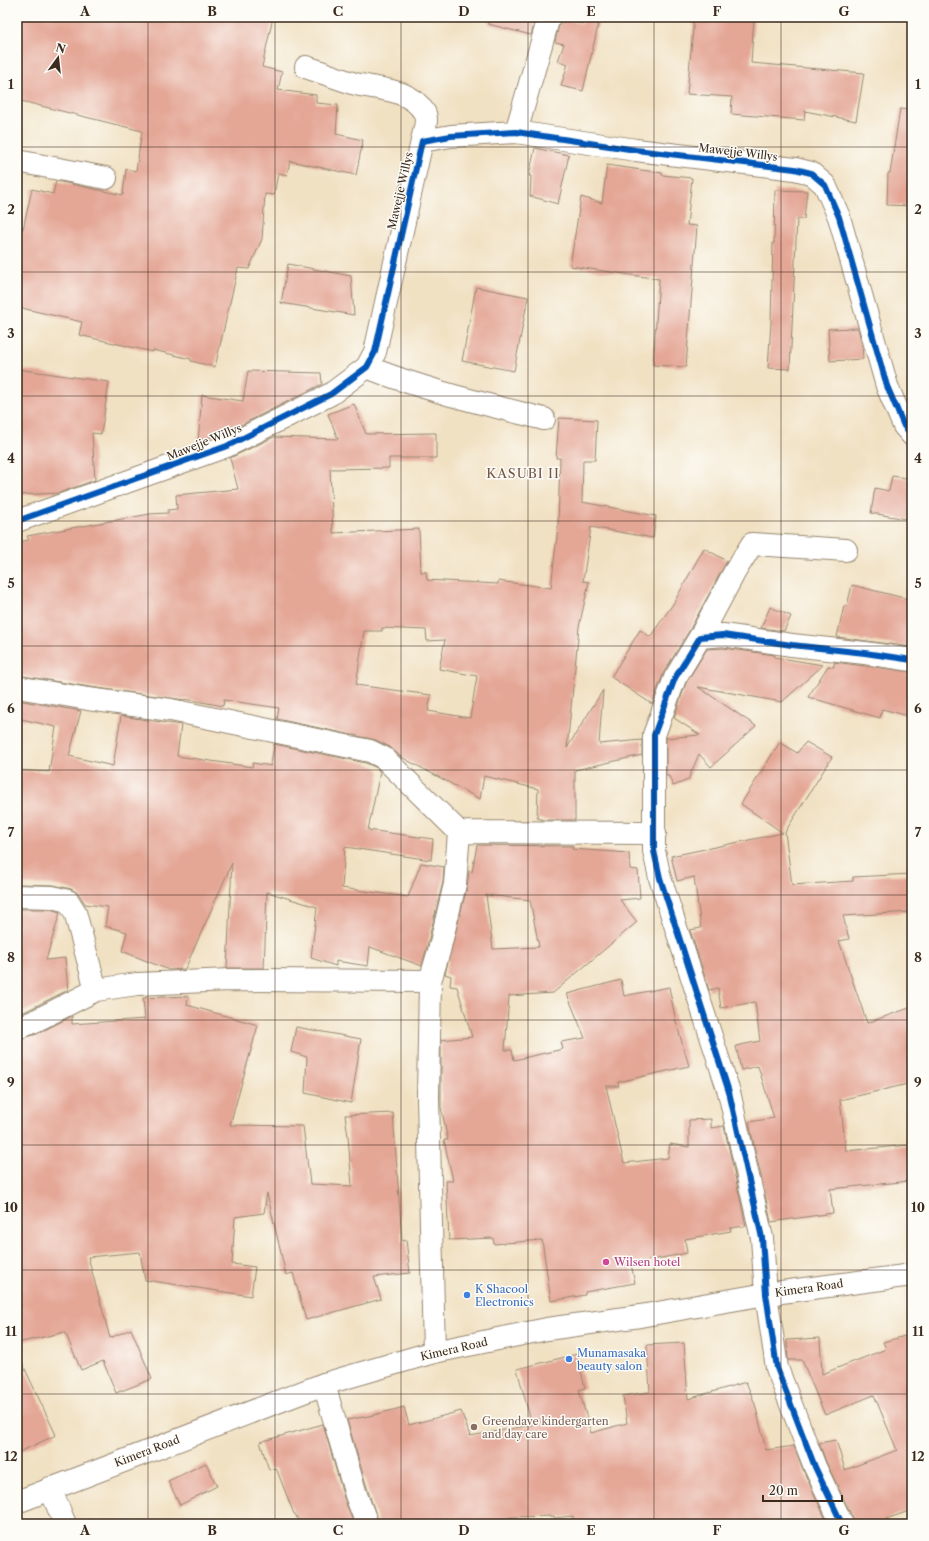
<svg xmlns="http://www.w3.org/2000/svg" width="929" height="1541" viewBox="0 0 929 1541" font-family="'Libre Caslon Text',serif">
<rect width="100%" height="100%" fill="#fdfcf7"/>
<filter id="ink" filterUnits="userSpaceOnUse"><feTurbulence type="fractalNoise" baseFrequency=".025" numOctaves="2"/><feDisplacementMap in="SourceGraphic" scale="8" xChannelSelector="R" yChannelSelector="G"/><feConvolveMatrix kernelMatrix="1 2 1 2 8 2 1 2 1" color-interpolation-filters="sRGB"/></filter>
<filter id="wash" filterUnits="userSpaceOnUse"><feTurbulence type="fractalNoise" baseFrequency=".012" numOctaves="4" result="noise"/><feDisplacementMap in="SourceGraphic" scale="16" xChannelSelector="R" yChannelSelector="G"/><feGaussianBlur stdDeviation="0.9" result="paint"/><feColorMatrix in="noise" values="0 0 0 0 0 0 0 0 0 0 0 0 0 0 0 0 0 1.4 0 .05"/><feComposite in="paint" operator="in"/></filter>
<g filter="url(#wash)">
<rect width="100%" height="100%" fill="#f1e1c3"/>
<g id="blocks">
<path fill="#e4a695" fill-rule="evenodd" d="M17,17H273L262,67L282,72L278,90L316,95V103L338,105L336,134L363,140L356,175L290,161L287,175L278,173L274,195L265,194L262,239L249,269L238,268L215,367L191,361V359L153,350V352L79,335L82,322L17,307V228L23,229L32,189L53,194L56,181L123,195L126,169L136,171L142,131L17,100Z
M489,17H536L531,35L488,24Z
M561,17L582,24L585,17H600L583,91L561,86L568,64L558,61L564,44L555,42Z
M694,17H754L751,63L864,73L856,121L805,111L804,120L731,114L732,97L687,94Z
M900,109L912,110V206L887,205L888,173H890Z
M535,148L569,155L558,204L530,196L531,176H529Z
M607,165L662,173V175L692,178L687,225L697,226L686,367L653,365L659,279L570,266L581,197L602,203Z
M775,190L807,191L804,219H797L790,369L768,368L771,323L773,242L774,243Z
M288,264L351,276L354,315L281,303Z
M476,287L528,297L514,371L462,361Z
M858,328L862,344L863,359L830,361L828,329Z
M17,369L109,382L101,434L92,433L95,480L59,493L17,495Z
M248,371L321,373L322,384L223,434V432L198,442L202,395L243,401Z
M354,404L366,434L436,433V458H389V468L330,469L333,533L419,529L421,572H426L427,580L498,584V581L551,588L558,527L560,458H556L559,418L597,420L595,460H583L582,502L656,516L653,538L591,527L583,581L589,582L579,627L567,748L603,690L599,744L642,740V755L575,770V820H544L537,818L538,789L484,776L480,799L401,757L390,747L376,740L277,719L279,708L224,700L223,706L185,699V700L90,687L17,675V542L29,540L27,536L150,514L168,513V510L177,509L176,495L238,489L230,458L274,437L338,439L328,414ZM382,628L426,630L427,641L445,640L439,669L477,676L470,718L428,711L431,695L356,685L364,631H382Z
M892,476L912,479V520L871,513L875,488L889,491Z
M704,548L727,561L689,631L664,672L652,704L611,677L640,630L650,637L673,604Z
M852,585L912,600V647L837,637L844,606H847Z
M770,607L791,616L784,631L761,628Z
M723,648L775,655L774,657L823,665L782,702L698,687L756,726L711,767L699,754L688,780L673,786L669,776H666V738L700,735L674,718L686,683L707,649Z
M834,662L912,672V717L882,709L880,718L808,697L828,666L834,667Z
M17,700L81,711L69,756L113,766L121,716L181,725L177,756L252,767L253,763L271,766L274,744L366,763L377,768L380,772L368,830L433,839L431,860L345,847L342,888L408,897L421,863L444,867L443,882L422,966L370,947L368,966L336,961V966L311,958L317,907L267,892L264,968H227L232,863L185,969L169,970L122,951L127,932L105,926L108,907L85,904L79,894L71,889L53,885L17,884V770L49,772L56,727L17,718Z
M780,742L797,753L806,742L832,757L785,832L792,885L853,881V877L912,874V912L843,916L849,939L839,941L867,1023L912,1007V1083L840,1100L846,1151L909,1145L910,1181L830,1189L833,1213L771,1222L749,1122L774,1118L758,1066L741,1070L736,1046L760,1041L755,1002L721,1008L718,988L709,990L690,930L701,928L694,877L677,881L671,856L783,833L741,804Z
M477,845L573,846L572,849L629,853L630,869L638,870L640,898L620,900L637,922L553,993L509,996L505,1050H512L514,1060L563,1049L561,1042L585,1038L567,994L621,980L624,996L669,987L676,1022L689,1066L618,1082L619,1086H606L624,1163L668,1158L670,1144L689,1147V1120L711,1119V1128L724,1126L746,1226L730,1228L731,1231L685,1239L687,1253L631,1264L635,1283L585,1292V1295L551,1301L542,1240L494,1244L493,1238L449,1240L446,1181H453L444,1140H448L441,1107V1040L472,1037L457,987L450,986L451,976L445,974L467,887L469,871L472,872ZM486,895L530,900L539,947L493,949Z
M17,909H50L60,912L46,960L65,958L68,990L22,1013L17,1001Z
M188,996L187,1005L258,1025L230,1125L303,1126L310,1184L352,1186L348,1136L345,1115L393,1113L402,1241L406,1240L410,1273L374,1277L381,1299L306,1320L293,1273L286,1275L267,1193L264,1213L235,1217L232,1264L255,1267L251,1296L145,1280L140,1252L88,1257L110,1338L131,1329L152,1379L116,1393L103,1361L81,1370L65,1332L17,1343V1040L37,1034L72,1016V1024L145,1019L143,998Z
M296,1027L361,1039L351,1103L305,1093L307,1057L291,1052Z
M912,1334V1510L886,1519L888,1524H854L853,1519L826,1462L819,1443L836,1440L845,1470L897,1450L874,1395L825,1415L802,1360H788L787,1340L820,1338L822,1374L886,1349L883,1342Z
M684,1343L688,1399L746,1382L755,1404L766,1450L794,1446L804,1472L828,1524H574L573,1516L554,1518V1516L511,1517L489,1524H379L368,1491L347,1420L374,1415L404,1407L409,1425L461,1411L470,1436L532,1425L517,1369L577,1354L585,1388L579,1390L591,1433L627,1423L623,1396L650,1392L647,1345Z
M17,1352L56,1435L17,1453Z
M323,1424L344,1498L354,1524H300L295,1514H294L276,1468L269,1470L260,1442Z
M206,1463L217,1486L180,1505L168,1481Z"/>
</g>
</g>
<g filter="url(#ink)">
<use href="#blocks" fill-opacity="0" stroke="#968670" stroke-width="1"/>
<g fill="none" stroke-linecap="round" stroke-linejoin="round">
<g stroke="#968670" stroke-width="24">
<path id="street" d="M306,67C321,72 337,78 352,83C376,90 409,87 424,112C429,120 423,133 422,141
M516,132L549,17
M17,161L106,178
M367,367C424,390 485,404 544,419
M17,521L227,446L331,394L367,367L375,352L422,141L451,136L516,132L636,150L795,169L811,173L825,185L839,217L887,386L904,426L912,435
M700,637L734,573L752,544L846,550
M17,687L88,699L171,710L370,751L384,758L459,832L655,833
M17,896L52,897L68,901L75,912L96,990
M17,1028L33,1022L96,990L137,984L230,980L430,981
M434,1352L428,1097L430,981L439,951L455,884L459,832
M324,1384L356,1495L367,1524
M50,1488L65,1524
M842,1524L815,1467L777,1368L766,1294L762,1238L729,1092L660,878L654,851V735L675,678L700,637L723,635L792,645L865,653L912,660"/>
</g>
<g stroke="#968670" stroke-width="24">
<path id="secondary" d="M17,1502L324,1384L434,1352L547,1329L640,1316L766,1294L912,1275"/>
</g>
<use href="#street" stroke="#fff" stroke-width="22"/>
<use href="#secondary" stroke="#fff" stroke-width="22"/>
<g stroke="#fdfcf7" stroke-width="8">
<path id="cycleway" d="M17,521L227,446L331,394L367,367L375,352L422,141L451,136L516,132L636,150L795,169L811,173L825,185L839,217L887,386L904,426L912,435
M842,1524L815,1467L777,1368L766,1294L762,1238L729,1092L660,878L654,851V735L675,678L700,637L723,635L792,645L865,653L912,660"/>
</g>
<use href="#cycleway" stroke="#0057b8" stroke-width="6"/>
</g>
</g>
<path fill="none" stroke="#3b2a1e" stroke-width="1" stroke-opacity="0.55" d="M148,17V1524M275,17V1524M401,17V1524M528,17V1524M654,17V1524M781,17V1524M17,147H912M17,272H912M17,396H912M17,521H912M17,646H912M17,770H912M17,895H912M17,1020H912M17,1145H912M17,1270H912M17,1394H912"/>
<circle fill="#d1479c" stroke="#fdfcf7" stroke-width="1.5" cx="606" cy="1262" r="4"/>
<g fill="#3f7fe0" stroke="#fdfcf7" stroke-width="1.5">
<circle cx="467" cy="1295" r="4"/>
<circle cx="569" cy="1359" r="4"/>
</g>
<circle fill="#8d6e63" stroke="#fdfcf7" stroke-width="1.5" cx="474" cy="1427" r="4"/>
<g text-anchor="middle" stroke-width="3" stroke-linejoin="round" paint-order="stroke">
<g font-size="11" fill="#3b2a1e" stroke="#fdfcf7">
<text transform="translate(738 152) rotate(7)" y="4">Mawejje Willys</text>
<text transform="translate(400 191) rotate(-77)" y="4">Mawejje Willys</text>
<text transform="translate(204 442) rotate(-22)" y="4">Mawejje Willys</text>
<text transform="translate(809 1288) rotate(-8)" y="4">Kimera Road</text>
<text transform="translate(454 1349) rotate(-13)" y="4">Kimera Road</text>
<text transform="translate(147 1451) rotate(-21)" y="4">Kimera Road</text>
</g>
<g font-size="11" fill="#b23c85" stroke="#fdfcf7" text-anchor="start">
<text x="614" y="1266">Wilsen hotel</text>
</g>
<g font-size="11" fill="#366cbe" stroke="#fdfcf7" text-anchor="start">
<text x="475" y="1293">K Shacool<tspan x="475" dy="13">Electronics</tspan></text>
<text x="577" y="1357">Munamasaka<tspan x="577" dy="13">beauty salon</tspan></text>
</g>
<g font-size="11" fill="#785e54" stroke="#fdfcf7" text-anchor="start">
<text x="482" y="1425">Greendave kindergarten<tspan x="482" dy="13">and day care</tspan></text>
</g>
<g font-size="13" letter-spacing="1" fill="#765548" stroke="#fdfcf7">
<text x="523" y="478">KASUBI II</text>
</g>
</g>
<rect width="929" height="1541" fill="none" stroke="#fdfcf7" stroke-width="44"/>
<g transform="translate(58 58) rotate(15)" stroke="#fdfcf7" stroke-width="3" paint-order="stroke">
<path d="M0-3L7 15L0 10L-7 15Z" fill="#3b2a1e"/>
<text y="-6" font-size="11" font-weight="bold" text-anchor="middle" fill="#3b2a1e">N</text>
</g>
<path d="M763 1495v6h79v-6" fill="none" stroke="#3b2a1e" stroke-width="2"/>
<text x="769" y="1495" font-size="12" fill="#3b2a1e" stroke="#fdfcf7" stroke-width="3" paint-order="stroke">20 m</text>
<rect x="22" y="22" width="885" height="1497" fill="none" stroke="#3b2a1e" stroke-width="1.5"/>
<g font-size="13" text-anchor="middle" font-weight="bold" fill="#3b2a1e">
<text x="85" y="16">A</text>
<text x="212" y="16">B</text>
<text x="338" y="16">C</text>
<text x="464" y="16">D</text>
<text x="591" y="16">E</text>
<text x="717" y="16">F</text>
<text x="844" y="16">G</text>
<text x="11" y="89">1</text>
<text x="918" y="89">1</text>
<text x="11" y="214">2</text>
<text x="918" y="214">2</text>
<text x="11" y="338">3</text>
<text x="918" y="338">3</text>
<text x="11" y="463">4</text>
<text x="918" y="463">4</text>
<text x="11" y="588">5</text>
<text x="918" y="588">5</text>
<text x="11" y="713">6</text>
<text x="918" y="713">6</text>
<text x="11" y="837">7</text>
<text x="918" y="837">7</text>
<text x="11" y="962">8</text>
<text x="918" y="962">8</text>
<text x="11" y="1087">9</text>
<text x="918" y="1087">9</text>
<text x="11" y="1212">10</text>
<text x="918" y="1212">10</text>
<text x="11" y="1336">11</text>
<text x="918" y="1336">11</text>
<text x="11" y="1461">12</text>
<text x="918" y="1461">12</text>
<text x="85" y="1535">A</text>
<text x="212" y="1535">B</text>
<text x="338" y="1535">C</text>
<text x="464" y="1535">D</text>
<text x="591" y="1535">E</text>
<text x="717" y="1535">F</text>
<text x="844" y="1535">G</text>
</g>
</svg>
